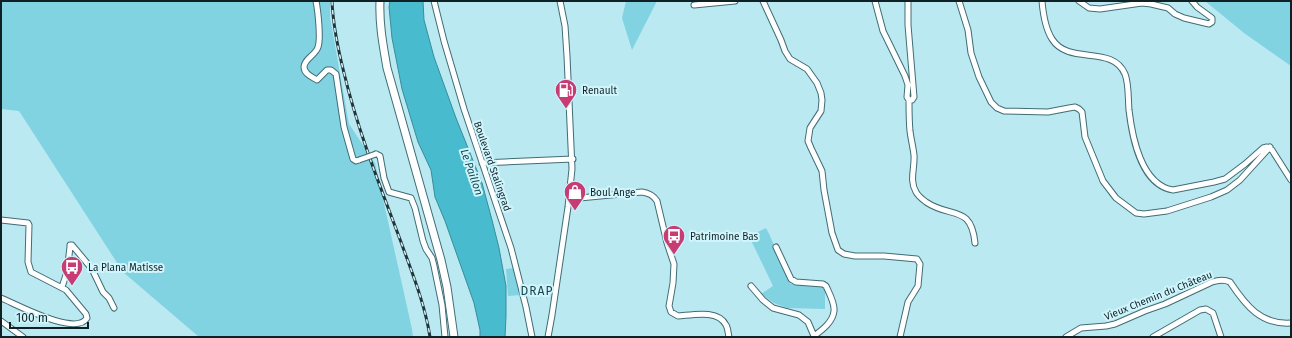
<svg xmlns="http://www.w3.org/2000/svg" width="1292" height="338" viewBox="0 0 1292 338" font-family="'Fira Sans',sans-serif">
<rect width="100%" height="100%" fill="#bbe9f2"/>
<path fill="#81d3e2" d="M1,1H330V17L349,124L375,163L412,329L413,337H199L123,272L19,111L1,109Z
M626,1H657L632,50L622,18Z
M1205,1H1291V66L1244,33Z
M766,228C776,246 780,266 791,284L825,286V309L787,308L774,303L761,294L773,286L749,236Z
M514,268L521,295L508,296L506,269Z"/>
<path fill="#49bbce" stroke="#388d9b" d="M390,1H423L424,20L434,57L456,118L482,183L492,220L499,248L506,286V316L505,337H480V330L474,303L445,221L435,197L431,170L418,142L402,89L392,38L389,7Z"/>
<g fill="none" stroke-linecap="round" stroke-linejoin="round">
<g stroke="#416c74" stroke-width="7">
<path id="minor" d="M316,1C318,11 321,39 318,47C316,55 304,59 304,67C304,74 312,77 317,80L327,70H331L336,74L344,127L353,159L356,161L359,160
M434,1L444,41L464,109L511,248L526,307L532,337
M763,1L781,40L785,51L790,59L807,69L817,83L821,93L822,100L821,111L810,128L808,141L811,148L822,171L824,190L832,233L838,250L844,254L855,256H884L917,259L920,264L918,286L908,302L900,337
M875,1L883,31L905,76L908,85L907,97L909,100H912L914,97L908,25V1
M959,1L968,30L971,53L979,77L991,102L997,108L1004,111L1048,112L1069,108L1075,107L1079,109L1082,112L1085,137L1103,181L1116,198L1136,213L1144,214L1167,211L1211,197L1227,190L1240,180L1270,147
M1042,1C1043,13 1045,28 1052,39C1069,66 1112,44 1125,74C1129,84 1128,99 1129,110C1132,136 1141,185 1173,190L1214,182L1225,179L1245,164L1263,148L1267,147L1272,150L1291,180
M1079,1L1089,8L1100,9L1142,3L1151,4L1168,8L1175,14L1184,18L1209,24L1212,22V18L1197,7L1192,1
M694,5L735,1
M909,100C909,111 909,121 910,131C911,139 913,147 914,155C915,168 909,180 916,192C918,196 922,199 926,202C951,219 971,204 975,243
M376,154L380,156L384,178L389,192L411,198L415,208L423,241L426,249L432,258L434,266L442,305L445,337
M482,163L573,159
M569,199L642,192C649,193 653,195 657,201L667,243L674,264L673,283L669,306L671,312L678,316C692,315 718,309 726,325C728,328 728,333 729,337
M1,220L28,223L29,225L28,262L31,272L66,290L86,314L87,318C76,337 16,304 1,298
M776,247L791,279L796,282L823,284L826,286C829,293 835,303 834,311C833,322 822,330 814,336
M751,286L763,300L773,308L799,315L808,322L814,336L813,337
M62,287L67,272L70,247V245H72L92,269L103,292L109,298L114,308
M1,321L23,337
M548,337L552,315L568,207L572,169L567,56L565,26L560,1
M1066,337L1081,328L1106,326L1115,324L1145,311L1165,304L1212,282C1218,280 1224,279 1230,282C1246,306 1261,325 1291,323
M1153,337L1200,310L1206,309L1213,313L1221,337"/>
</g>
<g stroke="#416c74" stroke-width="9">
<path id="major" d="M380,1C379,24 383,45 387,68L441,260L447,287L454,337"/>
</g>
<use href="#minor" stroke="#fff" stroke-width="5"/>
<use href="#major" stroke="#fff" stroke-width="7"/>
<g stroke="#21363a" stroke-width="3">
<path id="rail" d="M332,1C333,25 338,49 344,73C358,131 380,186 401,242C412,273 425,304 430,337"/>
</g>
<use href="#rail" stroke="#d0f5fc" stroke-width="1.5" stroke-dasharray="4.5" stroke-linecap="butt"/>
<g stroke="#416c74" stroke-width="7" stroke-linecap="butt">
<path id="minor-bridge" d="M359,160L376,154"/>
</g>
<use href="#minor-bridge" stroke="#fff" stroke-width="5"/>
</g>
<defs>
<g id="fuel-pin" transform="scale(1.15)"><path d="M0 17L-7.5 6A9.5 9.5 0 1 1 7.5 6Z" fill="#c73d73" stroke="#d0f5fc"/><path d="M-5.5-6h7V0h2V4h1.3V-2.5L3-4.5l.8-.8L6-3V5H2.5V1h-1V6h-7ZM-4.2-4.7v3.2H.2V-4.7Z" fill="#fff"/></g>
<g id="shop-pin" transform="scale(1.15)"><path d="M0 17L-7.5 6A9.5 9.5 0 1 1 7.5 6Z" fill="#c73d73" stroke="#d0f5fc"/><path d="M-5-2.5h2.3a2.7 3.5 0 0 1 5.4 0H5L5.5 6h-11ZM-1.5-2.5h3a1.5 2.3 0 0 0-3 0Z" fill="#fff"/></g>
<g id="bus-pin" transform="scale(1.15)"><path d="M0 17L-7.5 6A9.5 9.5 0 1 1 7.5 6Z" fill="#c73d73" stroke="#d0f5fc"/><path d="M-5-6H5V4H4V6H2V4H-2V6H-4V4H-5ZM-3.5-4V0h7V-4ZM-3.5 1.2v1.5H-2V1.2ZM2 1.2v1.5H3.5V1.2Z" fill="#fff"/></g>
</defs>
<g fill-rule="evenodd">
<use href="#fuel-pin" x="566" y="90"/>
<use href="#shop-pin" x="575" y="192"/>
<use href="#bus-pin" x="674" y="236"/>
<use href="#bus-pin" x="72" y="267"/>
</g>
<g text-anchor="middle" stroke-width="4" stroke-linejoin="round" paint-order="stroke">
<g font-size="10" fill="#0f2125" stroke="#d0f5fc" text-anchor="start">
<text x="582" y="94">Renault</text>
<text x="590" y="196">Boul Ange</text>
<text x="690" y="240">Patrimoine Bas</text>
<text x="88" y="271">La Plana Matisse</text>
</g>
<g font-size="10" fill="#0f2125" stroke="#d0f5fc">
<text transform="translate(493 166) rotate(71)" y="4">Boulevard Stalingrad</text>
<text transform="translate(1158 295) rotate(-22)" y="4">Vieux Chemin du Château</text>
</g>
<g font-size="11" font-style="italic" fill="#14474f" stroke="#d0f5fc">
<text transform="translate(472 172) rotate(71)" y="4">Le Paillon</text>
</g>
<g font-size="12" letter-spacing="1" fill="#18444b" stroke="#d0f5fc">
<text x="537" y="295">DRAP</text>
</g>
</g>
<rect width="1292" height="338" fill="none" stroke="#0f2125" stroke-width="4"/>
<path d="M10 322v6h78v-6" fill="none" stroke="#0f2125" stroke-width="2"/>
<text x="16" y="322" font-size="12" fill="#0f2125" stroke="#d0f5fc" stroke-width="3" paint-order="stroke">100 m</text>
</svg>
